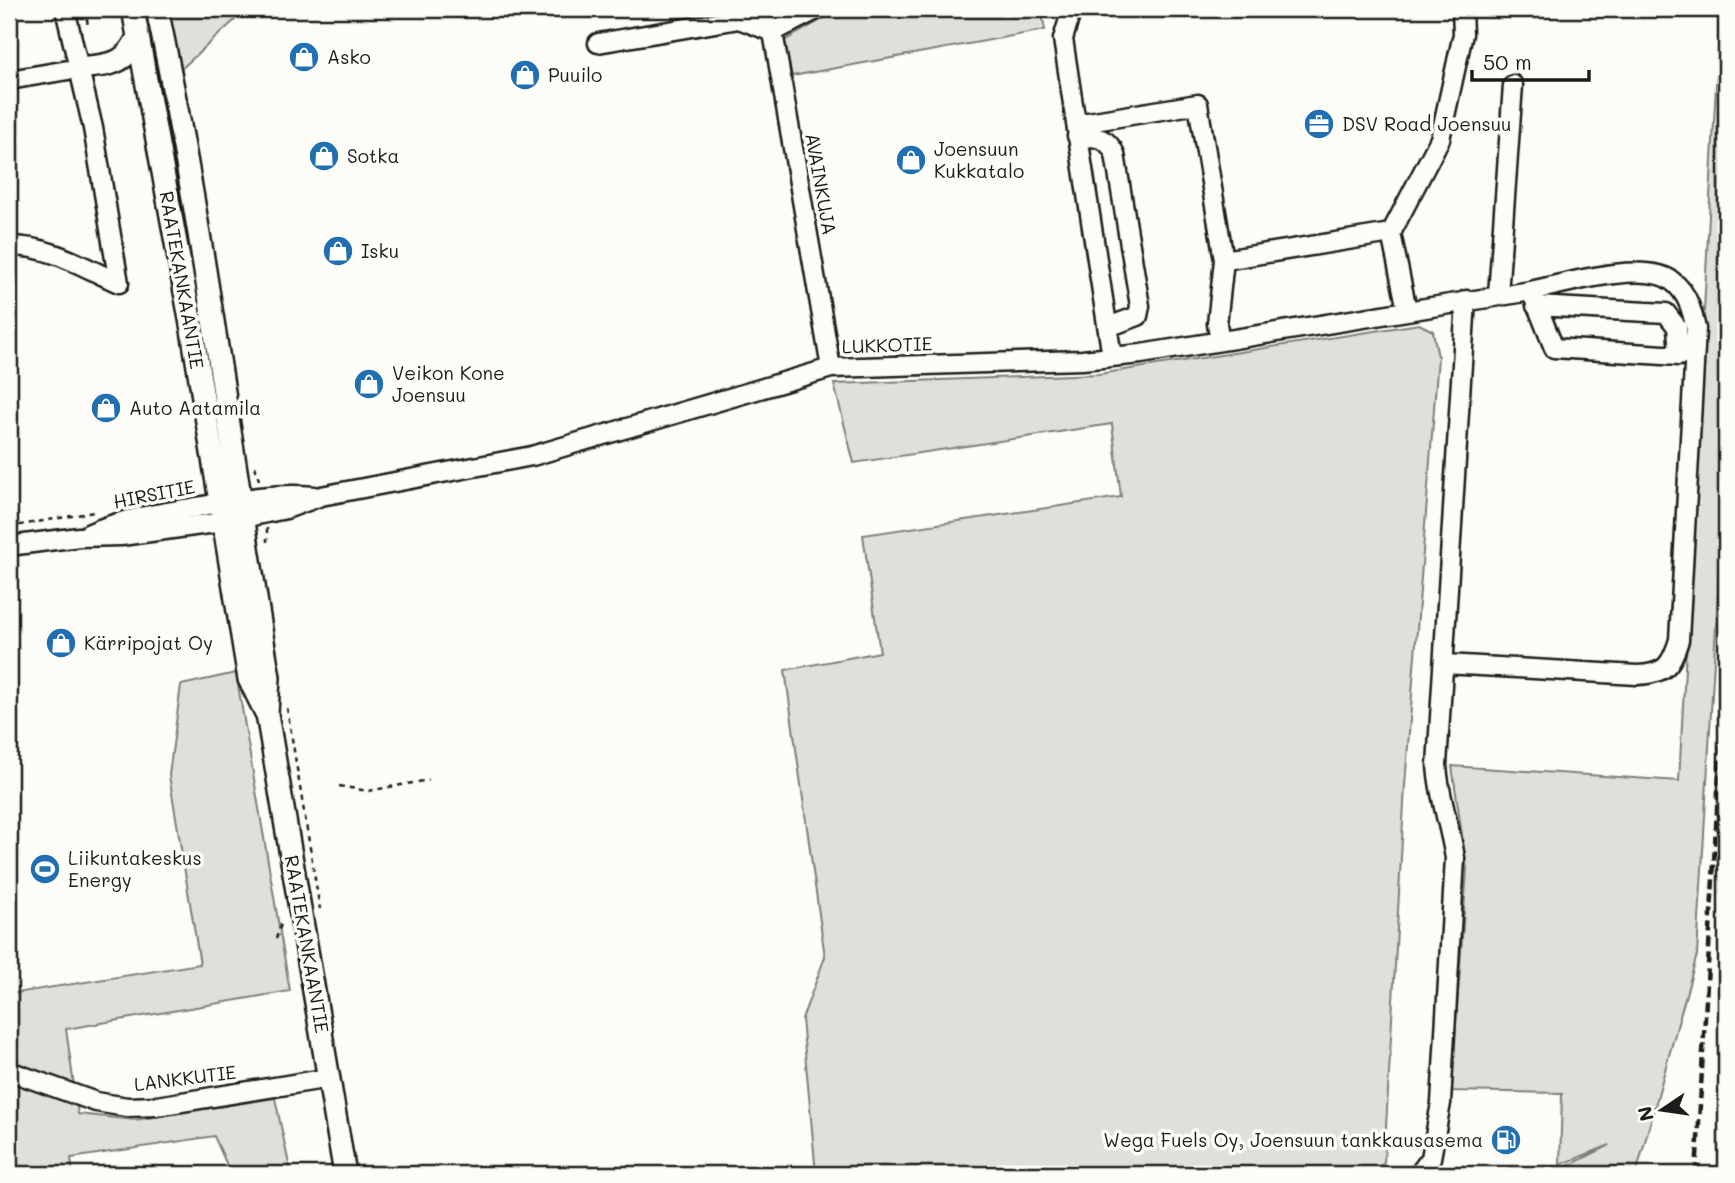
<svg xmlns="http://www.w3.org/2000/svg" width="1735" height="1183" viewBox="0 0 1735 1183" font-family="Mali,sans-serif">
<rect width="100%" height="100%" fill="#fdfcf7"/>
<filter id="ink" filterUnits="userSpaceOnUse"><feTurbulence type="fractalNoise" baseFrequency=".0143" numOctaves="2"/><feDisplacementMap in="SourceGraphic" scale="14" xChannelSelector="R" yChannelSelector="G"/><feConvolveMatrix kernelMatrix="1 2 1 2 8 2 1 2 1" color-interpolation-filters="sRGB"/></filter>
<g filter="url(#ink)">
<path fill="#e0dfdb" stroke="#7e7e7c" stroke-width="2" d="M168,9H247L180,70Z
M841,9H1041L1045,30L792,76L784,41Z
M1720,9H1726V452L1697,955L1636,1174H1552L1610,1145L1560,1165L1562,1093L1451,1091L1467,869L1452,766L1679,781Z
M1419,324L1433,331L1438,357L1405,785L1384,1163L1370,1174H1046L1044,1165L988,1174H816L802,1019L825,957L785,670L880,652L863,535L1121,497L1112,424L854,463L834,384L1099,374Z
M236,673L290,991L66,1029L78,1114L135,1120L275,1098L291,1174H231L214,1136L71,1158L73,1174H9V994L200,964L169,775L181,685Z"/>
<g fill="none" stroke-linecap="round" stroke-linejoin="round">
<g stroke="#1c1c1c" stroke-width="23">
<path id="minor" d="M65,9L93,128L119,283
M764,9L773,32L831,368
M1072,9L1063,39L1112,357
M598,43L739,19L773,32L818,9
M9,80L80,68
M1076,124L1198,104L1224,260L1391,233
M1077,136C1095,137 1107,136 1115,154L1140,306L1138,316L1108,327
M9,246C51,246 81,266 119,283
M1531,291L1554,348L1679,356L1677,327L1666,313L1536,306
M1498,295L1513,85
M1407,310L1391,233L1440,139L1463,34L1462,9
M1220,341L1217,324L1224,260
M88,534C123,518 159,513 197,507C237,500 273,492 314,496
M9,546L79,537L121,536L223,522L286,509L321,496L532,456L831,368L1082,360L1141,354L1531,291C1563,284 1644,260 1672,281C1688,293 1692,311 1696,329L1679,640C1671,666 1665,674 1637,675L1445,664
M9,1071L96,1102L127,1107L157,1106L330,1078
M1419,1174L1431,1158L1441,1103L1455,858C1450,826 1439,797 1437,765L1466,300"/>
</g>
<g stroke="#1c1c1c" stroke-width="26">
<path id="major" d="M133,9L192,330L249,679L266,713
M157,9C204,229 231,455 269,677L267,714L345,1174
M80,68C109,64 124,67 138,37"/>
</g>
<path stroke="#1c1c1c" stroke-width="2.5" stroke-dasharray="5 5" stroke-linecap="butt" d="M86,9L88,28
M255,466L259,480
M186,492L193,486L196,478
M9,527L94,512
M267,528V542
M287,708L320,909
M339,786L368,791L429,780
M276,939L282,921"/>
<use href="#minor" stroke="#fdfcf7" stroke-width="18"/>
<use href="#major" stroke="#fdfcf7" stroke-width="21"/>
<path stroke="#1c1c1c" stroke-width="4.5" stroke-dasharray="10 5" stroke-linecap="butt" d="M1696,1174L1726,653"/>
</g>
</g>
<defs>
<g id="shop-disc" transform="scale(1.575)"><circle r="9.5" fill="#1f6fb2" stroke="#fdfcf7"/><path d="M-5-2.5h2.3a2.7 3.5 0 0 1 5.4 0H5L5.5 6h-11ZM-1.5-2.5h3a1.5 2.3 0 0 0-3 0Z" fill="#fff"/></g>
<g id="office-disc" transform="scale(1.575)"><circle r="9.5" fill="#1f6fb2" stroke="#fdfcf7"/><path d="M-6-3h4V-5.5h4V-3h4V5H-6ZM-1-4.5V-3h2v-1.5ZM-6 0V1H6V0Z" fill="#fff"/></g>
<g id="stadium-disc" transform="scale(1.575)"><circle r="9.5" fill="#1f6fb2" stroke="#fdfcf7"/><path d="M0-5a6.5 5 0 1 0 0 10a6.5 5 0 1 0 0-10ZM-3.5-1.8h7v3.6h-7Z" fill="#fff"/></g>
<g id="fuel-disc" transform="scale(1.575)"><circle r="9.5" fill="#1f6fb2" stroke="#fdfcf7"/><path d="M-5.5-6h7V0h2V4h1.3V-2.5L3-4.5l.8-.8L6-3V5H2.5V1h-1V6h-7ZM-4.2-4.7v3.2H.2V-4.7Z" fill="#fff"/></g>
</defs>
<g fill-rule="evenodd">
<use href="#shop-disc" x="304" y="57"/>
<use href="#shop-disc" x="525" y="75"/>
<use href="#office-disc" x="1319" y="124"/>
<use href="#shop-disc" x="324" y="156"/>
<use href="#shop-disc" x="911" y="160"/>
<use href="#shop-disc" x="338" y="251"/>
<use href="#shop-disc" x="369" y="384"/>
<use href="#shop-disc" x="106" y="408"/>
<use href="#shop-disc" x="61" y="643"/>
<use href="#stadium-disc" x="45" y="869"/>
<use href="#fuel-disc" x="1506" y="1140"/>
</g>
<g text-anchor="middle" stroke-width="7" stroke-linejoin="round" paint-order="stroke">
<g font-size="19" fill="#1c1c1c" stroke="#fdfcf7" text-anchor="start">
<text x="327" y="64">Asko</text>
<text x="548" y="82">Puuilo</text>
<text x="1342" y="131">DSV Road Joensuu</text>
<text x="934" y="156">Joensuun<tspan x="934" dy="22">Kukkatalo</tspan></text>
<text x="347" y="163">Sotka</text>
<text x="361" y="258">Isku</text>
<text x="392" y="380">Veikon Kone<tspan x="392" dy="22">Joensuu</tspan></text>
<text x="129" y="415">Auto Aatamila</text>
<text x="84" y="650">Kärripojat Oy</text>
<text x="68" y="865">Liikuntakeskus<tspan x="68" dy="22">Energy</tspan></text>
<text x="1483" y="1147" text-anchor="end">Wega Fuels Oy, Joensuun tankkausasema</text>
</g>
<g font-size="19" fill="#1c1c1c" stroke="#fdfcf7">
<text transform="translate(821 184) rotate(80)" y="7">AVAINKUJA</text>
<text transform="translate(182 280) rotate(80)" y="7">RAATEKANKAANTIE</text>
<text transform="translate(887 345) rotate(-2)" y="7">LUKKOTIE</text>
<text transform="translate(154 494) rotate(-11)" y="7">HIRSITIE</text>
<text transform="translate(307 944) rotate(80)" y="7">RAATEKANKAANTIE</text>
<text transform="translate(185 1078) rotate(-7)" y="7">LANKKUTIE</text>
</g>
</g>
<rect width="1735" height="1183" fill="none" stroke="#fdfcf7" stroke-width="35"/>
<rect x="18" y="18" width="1700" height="1148" fill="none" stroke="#1c1c1c" stroke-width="2.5" filter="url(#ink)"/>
<g transform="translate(1662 1110) rotate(257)" stroke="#fdfcf7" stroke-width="5" paint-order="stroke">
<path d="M0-5L12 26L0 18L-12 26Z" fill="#1c1c1c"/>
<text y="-10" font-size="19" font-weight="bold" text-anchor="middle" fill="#1c1c1c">N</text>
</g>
<path d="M1472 70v10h117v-10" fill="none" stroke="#1c1c1c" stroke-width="3.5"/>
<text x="1483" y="70" font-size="21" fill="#1c1c1c" stroke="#fdfcf7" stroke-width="5" paint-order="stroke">50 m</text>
</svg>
